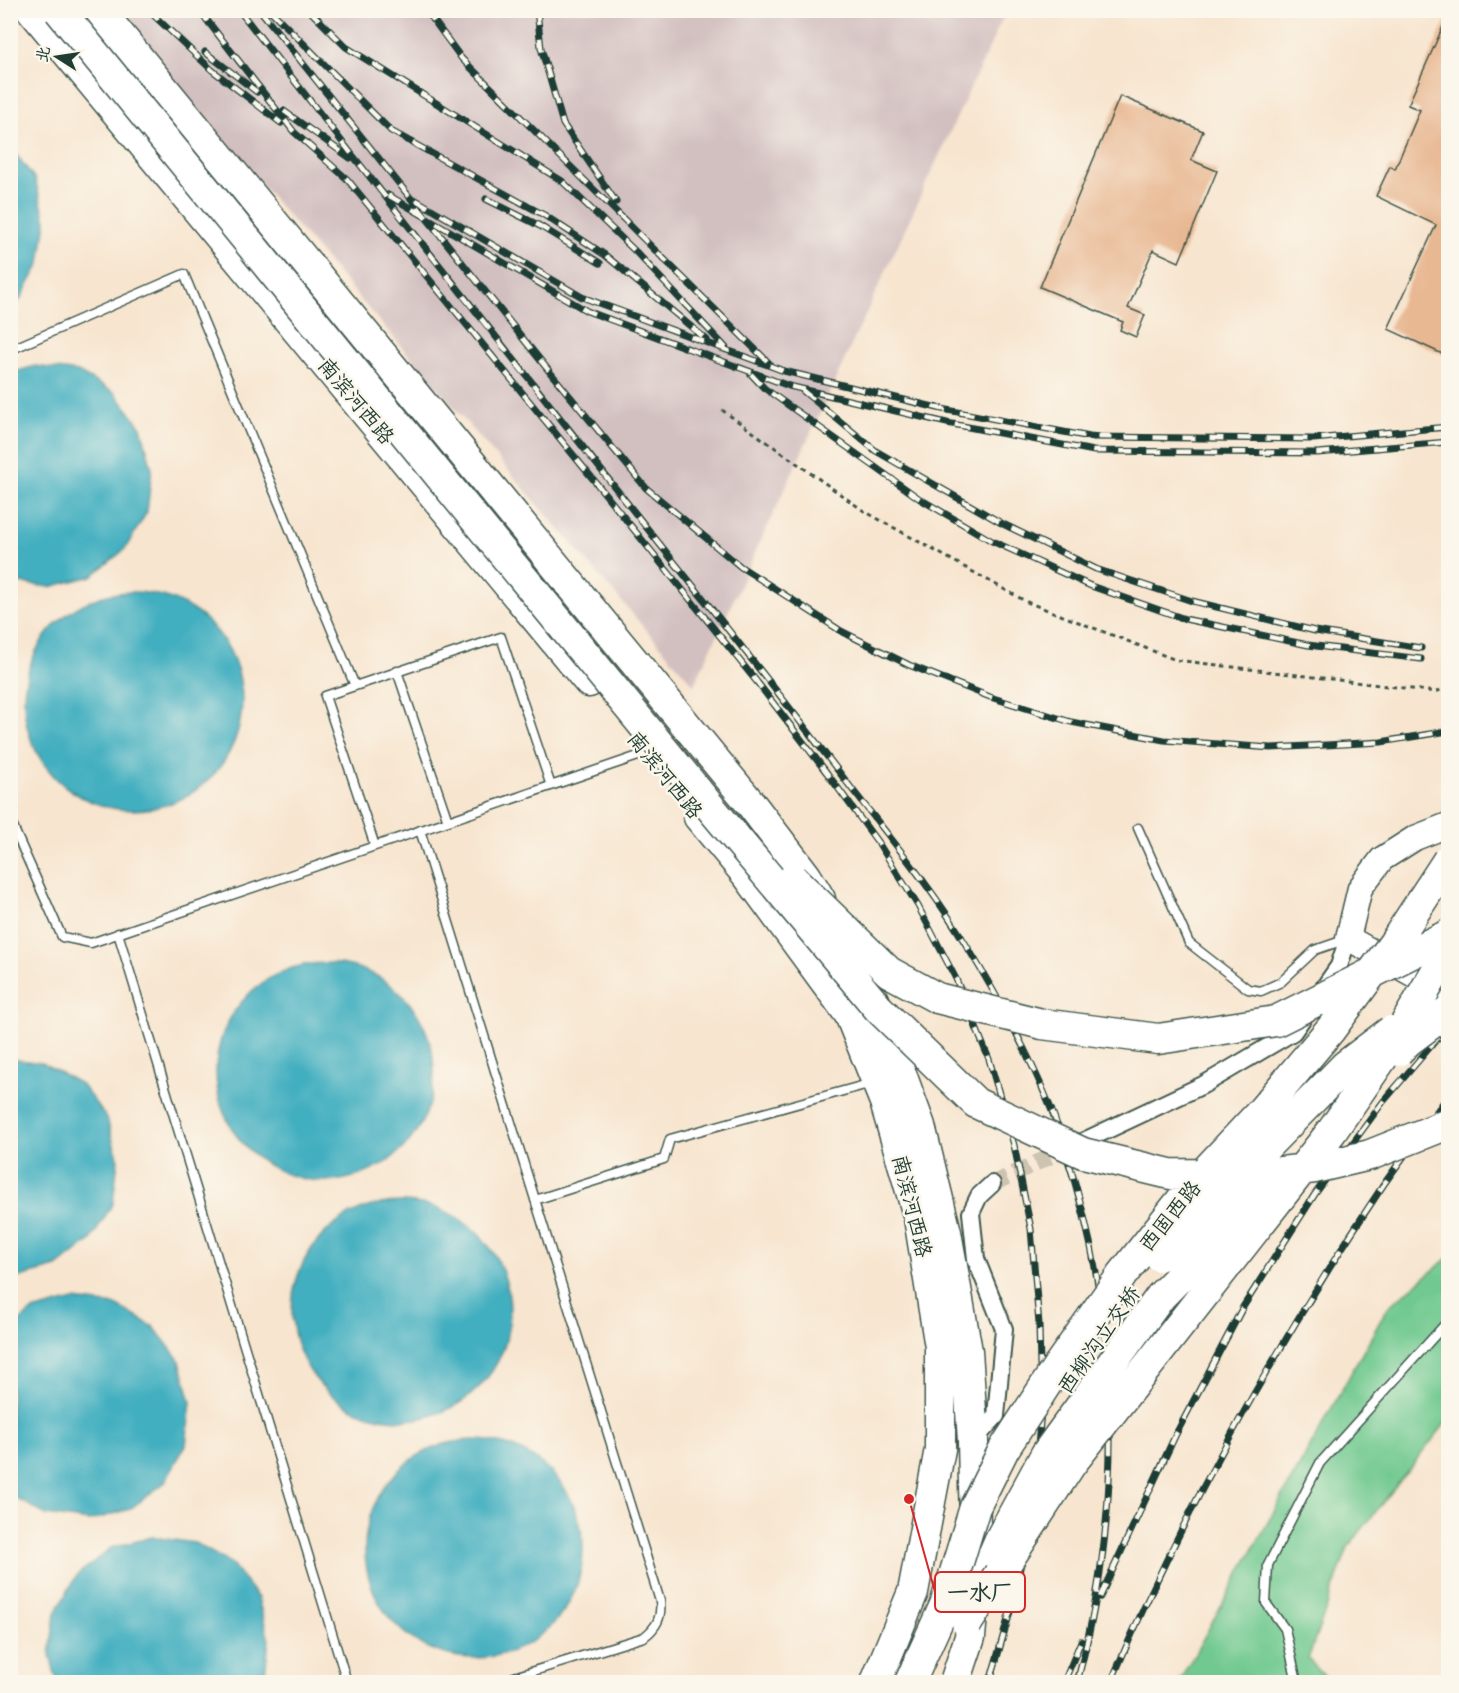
<svg xmlns="http://www.w3.org/2000/svg" width="1459" height="1693" viewBox="0 0 1459 1693" font-family="Dekko,'LXGW WenKai TC',sans-serif">
<rect width="100%" height="100%" fill="#fbf7ec"/>
<filter id="ink" filterUnits="userSpaceOnUse"><feTurbulence type="fractalNoise" baseFrequency=".0167" numOctaves="2"/><feDisplacementMap in="SourceGraphic" scale="12" xChannelSelector="R" yChannelSelector="G"/><feConvolveMatrix kernelMatrix="1 2 1 2 8 2 1 2 1" color-interpolation-filters="sRGB"/></filter>
<filter id="wash" filterUnits="userSpaceOnUse"><feTurbulence type="fractalNoise" baseFrequency=".008" numOctaves="4" result="noise"/><feDisplacementMap in="SourceGraphic" scale="24" xChannelSelector="R" yChannelSelector="G"/><feGaussianBlur stdDeviation="1.35" result="paint"/><feColorMatrix in="noise" values="0 0 0 0 0 0 0 0 0 0 0 0 0 0 0 0 0 1.4 0 .05"/><feComposite in="paint" operator="in"/></filter>
<g filter="url(#wash)">
<rect width="100%" height="100%" fill="#f7e5cf"/>
<path fill="#d2bfc0" d="M111,11H1006L694,685Z"/>
<path fill="#71c990" stroke="#488362" stroke-width="1.5" d="M1448,1258V1420L1348,1547L1308,1659L1330,1682H1179L1388,1307Z"/>
<path fill="#42afc0" stroke="#30767a" stroke-width="1.5" d="M11,148L35,179L46,221L40,264L19,301L11,308Z
M35,366L78,372L115,393L141,427L152,469L147,512L125,549L92,576L50,587L11,582V373Z
M24 701a109 109 0 1 1 218 0a109 109 0 1 1-218 0Z
M216 1072a109 109 0 1 1 218 0a109 109 0 1 1-218 0Z
M11,1059L43,1063L81,1084L107,1118L118,1160L113,1203L91,1240L57,1267L16,1278L10,1277Z
M292 1311a109 109 0 1 1 218 0a109 109 0 1 1-218 0Z
M74,1300L116,1305L154,1327L180,1361L191,1402L186,1445L164,1483L130,1509L89,1521L46,1515L11,1495V1328L32,1311Z
M365 1549a109 109 0 1 1 218 0a109 109 0 1 1-218 0Z
M152,1537L195,1543L232,1564L258,1598L269,1640L264,1682H57L50,1655L55,1613L77,1575L111,1548Z"/>
<g id="blocks">
<path fill="#e8b892" d="M1449,13V357L1388,329L1436,225L1376,196L1390,166L1395,169L1420,110L1408,105Z
M1120,96L1203,131L1191,160L1217,171L1179,262L1153,250L1128,308L1145,315L1136,337L1120,330L1123,322L1040,287Z"/>
</g>
</g>
<g filter="url(#ink)">
<use href="#blocks" fill-opacity="0" stroke="#3f564b" stroke-width="1.5"/>
<g fill="none" stroke-linecap="round" stroke-linejoin="round">
<path stroke="#ccc3b0" stroke-width="16" stroke-dasharray="16 8" stroke-linecap="butt" d="M992,1184L1068,1148"/>
<g stroke="#3f564b" stroke-width="11">
<path id="lane" d="M10,350L184,274L355,686
M397,671L448,821
M10,820L62,937L91,943L647,753
M1138,828L1189,943L1248,989L1261,991L1281,982L1315,950L1347,939
M420,830L660,1601C662,1617 657,1627 644,1637L498,1682
M375,846L325,696L501,637L551,786
M118,933L347,1682
M535,1200L664,1159L670,1139L872,1083
M1297,1682L1285,1629L1266,1603L1268,1565L1320,1463L1448,1321"/>
</g>
<g stroke="#3f564b" stroke-width="20">
<path id="street" d="M1069,1148L1203,1085L1293,1032L1339,966L1348,938
M973,1441L996,1416L1004,1329L976,1259L971,1213L979,1196L992,1184"/>
</g>
<g stroke="#3f564b" stroke-width="27">
<path id="secondary" d="M1448,825L1415,838L1382,859L1360,888L1348,938L1448,994"/>
</g>
<g stroke="#3f564b" stroke-width="33">
<path id="highway" d="M32,10L589,682
M99,10L751,804L806,876L820,899
M699,817L748,876L850,1015L885,1102L919,1218L940,1347V1449L913,1592L876,1682
M874,1000L920,1126L946,1232L967,1351L973,1441L976,1568L970,1637L955,1682
M910,1682L945,1605"/>
</g>
<path stroke="#3f564b" stroke-width="3" stroke-dasharray="4.5 4.5" stroke-linecap="butt" d="M722,410L864,511L1027,602L1176,660L1436,692L1448,687"/>
<use href="#lane" stroke="#fff" stroke-width="8"/>
<use href="#street" stroke="#fff" stroke-width="16"/>
<use href="#secondary" stroke="#fff" stroke-width="24"/>
<use href="#highway" stroke="#fff" stroke-width="30"/>
<g stroke="#1f3d34" stroke-width="7">
<path id="rail" d="M148,10L212,70L281,123
M199,10L294,132L347,179L593,479L757,682L827,773L879,844L918,906L956,979L989,1059L1014,1145L1031,1229L1039,1324L1041,1412L1032,1512L1012,1605L990,1682
M239,10C378,188 518,366 658,542C724,624 789,706 852,789C891,839 936,893 968,948C998,997 1027,1050 1049,1104C1056,1119 1060,1135 1065,1151C1122,1321 1124,1510 1077,1682
M260,10L549,371L646,488L741,567L841,631L909,665L990,697L1071,722L1164,740L1271,748L1381,742L1448,731
M270,10L391,131L544,215L605,255L707,340
M309,10L346,47L562,181L636,252L726,348
M426,10L462,59L769,363
M537,10L541,48L563,124L616,202
M205,52L257,92
M284,111L350,158
M388,195L587,311L789,386L947,423L1094,451L1317,453L1448,442
M486,199L540,226L600,263
M416,200L582,297L784,371L942,409L1090,437L1313,439L1448,427
M751,374L764,388L920,499L992,541L1091,586L1185,619L1308,645L1421,659
M802,390L876,451L1003,524L1096,569L1192,601L1315,631L1421,648
M1100,1597L1176,1434L1243,1307L1315,1194L1383,1102L1448,1026
M1064,1682L1081,1641
M1111,1682C1185,1508 1278,1342 1384,1184C1405,1154 1427,1125 1448,1096"/>
</g>
<use href="#rail" stroke="#fbf7ec" stroke-width="4.5" stroke-dasharray="14" stroke-linecap="butt"/>
<g stroke="#3f564b" stroke-width="33" stroke-linecap="butt">
<path id="highway-bridge" d="M59,10L716,814L878,1008L976,1103L1083,1153L1170,1174L1256,1175L1315,1168L1370,1155L1448,1124
M793,879L889,972L937,998L1042,1024L1158,1039L1276,1021L1448,935
M1398,1051L1408,1041L1448,1011
M1159,1256L1345,1066L1391,1031
M994,1553L1000,1539L1046,1454L1161,1296L1267,1188
M945,1605L975,1507L1004,1449L1058,1366L1122,1275L1199,1178L1261,1112L1331,1029L1394,943L1448,860
M967,1623L1071,1464L1332,1131L1403,1028L1448,951"/>
</g>
<use href="#highway-bridge" stroke="#fff" stroke-width="30"/>
</g>
</g>
<g text-anchor="middle" stroke-width="5" stroke-linejoin="round" paint-order="stroke">
<g font-size="21" fill="#1f3d34" stroke="#fbf7ec">
<text transform="translate(356 401) rotate(50)" y="7">南滨河西路</text>
<text transform="translate(665 775) rotate(51)" y="7">南滨河西路</text>
<text transform="translate(912 1206) rotate(76)" y="7">南滨河西路</text>
<text transform="translate(1170 1216) rotate(-51)" y="7">西固西路</text>
<text transform="translate(1099 1340) rotate(-55)" y="7">西柳沟立交桥</text>
</g>
</g>
<path fill="none" stroke="#d62828" stroke-width="2" d="M909 1499L935 1592"/>
<circle fill="#d62828" stroke="#fbf7ec" stroke-width="2" cx="909" cy="1499" r="6"/>
<rect fill="#fbf7ec" stroke="#d62828" stroke-width="2" x="935" y="1572" width="90" height="40" rx="6"/>
<g font-size="22" text-anchor="middle" font-weight="bold" fill="#1f3d34">
<text x="980" y="1600">一水厂</text>
</g>
<rect width="1459" height="1693" fill="none" stroke="#fbf7ec" stroke-width="36"/>
<g transform="translate(57 57) rotate(282)" stroke="#fbf7ec" stroke-width="4.5" paint-order="stroke">
<path d="M0-4.5L10 22L0 15L-10 22Z" fill="#1f3d34"/>
<text y="-9" font-size="16" font-weight="bold" text-anchor="middle" fill="#1f3d34">北</text>
</g>
</svg>
